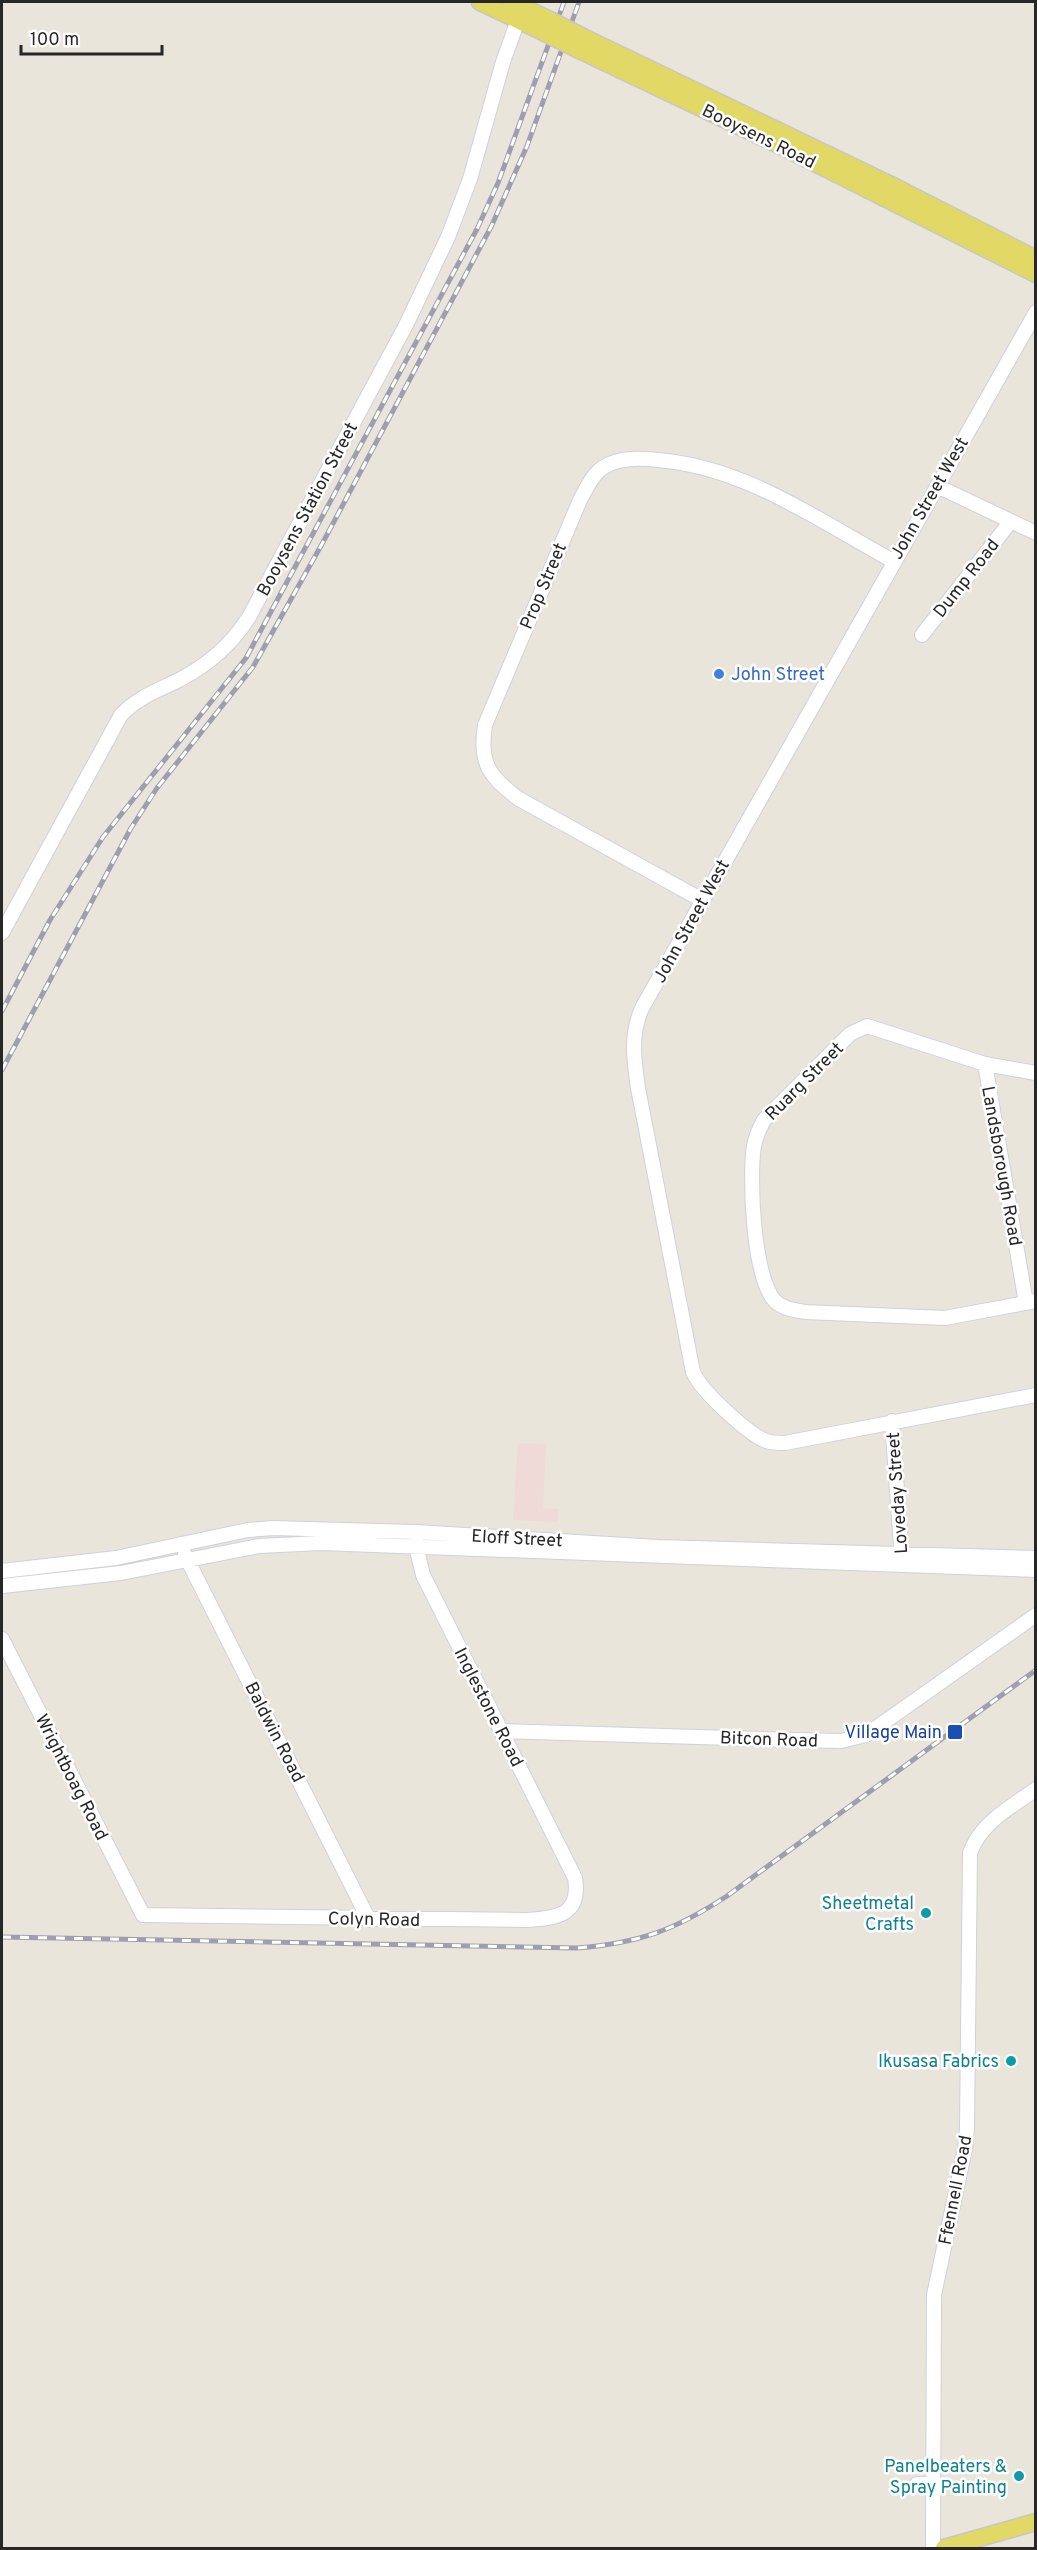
<svg xmlns="http://www.w3.org/2000/svg" width="1037" height="2550" viewBox="0 0 1037 2550" font-family="Overpass,sans-serif">
<rect width="100%" height="100%" fill="#e9e5da"/>
<path fill="#efdad8" d="M518,1443L546,1444L543,1508L558,1509V1522L513,1520Z"/>
<g fill="none" stroke-linecap="round" stroke-linejoin="round">
<g stroke="#d0d0df" stroke-width="16">
<path id="minor" d="M1036,312L642,1008C630,1035 634,1060 638,1088L693,1372C701,1391 747,1433 766,1441C772,1443 779,1443 785,1443L1036,1395
M937,486L1036,533
M922,635L1011,521
M702,900L519,799C489,777 479,763 485,725L580,500C586,489 593,473 604,467C620,457 641,458 658,460C745,467 818,520 893,561
M2,933L121,715C138,697 159,690 181,679C210,663 231,645 249,617L406,325L448,237L470,179L503,62L518,20
M985,1064L1026,1303
M1036,1073L985,1064L867,1026L850,1034L764,1120C759,1129 756,1136 754,1146C749,1177 753,1278 775,1301C783,1309 795,1310 805,1312L945,1318L1036,1301
M892,1421L902,1560
M185,1555L369,1920
M2,1571L116,1558L248,1530L273,1528L416,1532L658,1547L1036,1558
M2,1586L121,1573L259,1546L321,1543L1036,1570
M2,1639L143,1915L527,1920C558,1918 581,1915 575,1878L423,1575L416,1546V1532
M501,1731L798,1740L841,1741L866,1735L1036,1615
M917,2484H934
M933,2548L934,2295L965,2149L967,2128L970,1853C981,1822 1010,1808 1036,1789"/>
</g>
<g stroke="#c7c7c7" stroke-width="19">
<path id="major" d="M480,2L543,32
M512,2L550,20
M583,37L891,185L1036,259
M579,50L783,147L1036,274
M944,2548L1036,2522"/>
</g>
<use href="#minor" stroke="#fff" stroke-width="14"/>
<use href="#major" stroke="#e1d866" stroke-width="16"/>
<g stroke="#9e9eb0" stroke-width="5">
<path id="rail" d="M2,1011L50,920L103,837L246,658L477,229L498,183L564,2
M2,1070L131,828L157,788L253,667L322,544L491,227L527,146L579,2
M2,1937L577,1948C640,1943 675,1930 727,1896L1036,1670"/>
</g>
<use href="#rail" stroke="#fff" stroke-width="3" stroke-dasharray="9" stroke-linecap="butt"/>
<g stroke="#c7c7c7" stroke-width="19" stroke-linecap="butt">
<path id="major-bridge" d="M550,20L583,37
M543,32L579,50"/>
</g>
<use href="#major-bridge" stroke="#e1d866" stroke-width="16"/>
</g>
<circle fill="#3f7fe0" stroke="#fff" stroke-width="2" cx="719" cy="674" r="6"/>
<rect fill="#1a4fb4" stroke="#fff" stroke-width="2" x="947" y="1724" width="16" height="16" rx="3"/>
<g fill="#0f9aa8" stroke="#fff" stroke-width="2">
<circle cx="926" cy="1913" r="6"/>
<circle cx="1011" cy="2061" r="6"/>
<circle cx="1019" cy="2476" r="6"/>
</g>
<g text-anchor="middle" stroke-width="5" stroke-linejoin="round" paint-order="stroke">
<g font-size="18" fill="#272727" stroke="#fff">
<text transform="translate(759 136) rotate(26)" y="6">Booysens Road</text>
<text transform="translate(929 498) rotate(-60)" y="6">John Street West</text>
<text transform="translate(307 509) rotate(-62)" y="6">Booysens Station Street</text>
<text transform="translate(966 578) rotate(-52)" y="6">Dump Road</text>
<text transform="translate(543 586) rotate(-67)" y="6">Prop Street</text>
<text transform="translate(691 921) rotate(-61)" y="6">John Street West</text>
<text transform="translate(804 1081) rotate(-45)" y="6">Ruarg Street</text>
<text transform="translate(1002 1166) rotate(80)" y="6">Landsborough Road</text>
<text transform="translate(897 1493) rotate(-94)" y="6">Loveday Street</text>
<text transform="translate(517 1538) rotate(3)" y="6">Eloff Street</text>
<text transform="translate(489 1707) rotate(63)" y="6">Inglestone Road</text>
<text transform="translate(275 1732) rotate(63)" y="6">Baldwin Road</text>
<text transform="translate(769 1739) rotate(2)" y="6">Bitcon Road</text>
<text transform="translate(72 1777) rotate(63)" y="6">Wrightboag Road</text>
<text transform="translate(374 1919) rotate(1)" y="6">Colyn Road</text>
<text transform="translate(955 2190) rotate(-79)" y="6">Ffennell Road</text>
</g>
<g font-size="18" fill="#366cbe" stroke="#fff" text-anchor="start">
<text x="731" y="680">John Street</text>
</g>
<g font-size="18" fill="#164399" stroke="#fff" text-anchor="end">
<text x="942" y="1738">Village Main</text>
</g>
<g font-size="18" fill="#0d838f" stroke="#fff" text-anchor="end">
<text x="914" y="1909">Sheetmetal<tspan x="914" dy="21">Crafts</tspan></text>
<text x="999" y="2067">Ikusasa Fabrics</text>
<text x="1007" y="2472">Panelbeaters &amp;<tspan x="1007" dy="21">Spray Painting</tspan></text>
</g>
</g>
<rect width="1037" height="2550" fill="none" stroke="#272727" stroke-width="6"/>
<path d="M21 45v9h141v-9" fill="none" stroke="#272727" stroke-width="3"/>
<text x="30" y="45" font-size="18" fill="#272727" stroke="#ffffff" stroke-width="4.5" paint-order="stroke">100 m</text>
</svg>
